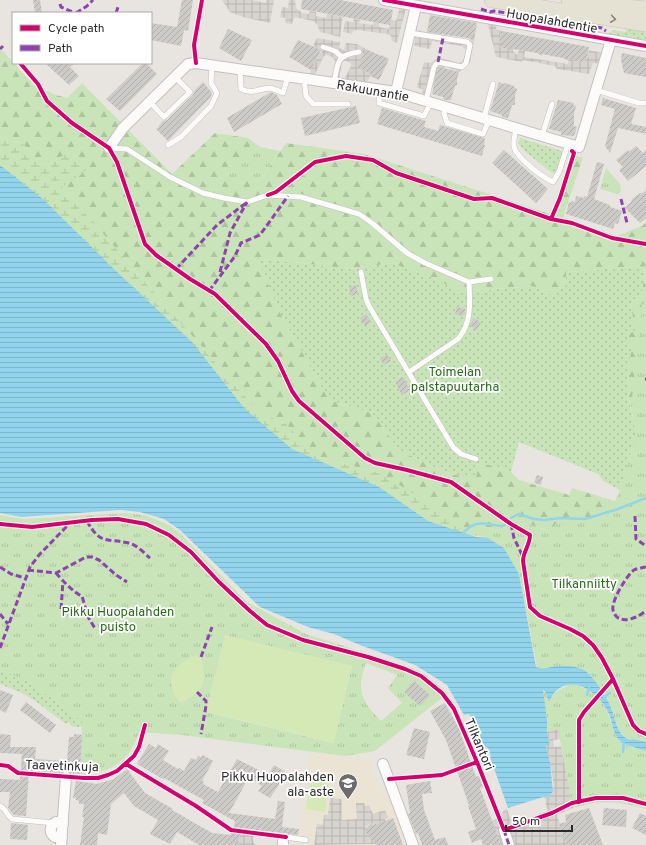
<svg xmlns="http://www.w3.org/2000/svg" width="646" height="845" viewBox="0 0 646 845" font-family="Overpass,sans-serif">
<defs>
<pattern id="grass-dots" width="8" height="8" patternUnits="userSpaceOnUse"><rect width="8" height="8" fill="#c9e4b8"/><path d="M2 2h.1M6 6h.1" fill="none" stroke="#adc49e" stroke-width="1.8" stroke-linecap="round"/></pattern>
<pattern id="forest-firs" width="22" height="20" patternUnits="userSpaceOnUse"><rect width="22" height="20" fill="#c9e4b8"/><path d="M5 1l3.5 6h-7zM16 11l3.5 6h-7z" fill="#adc49e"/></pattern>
<pattern id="wetland-marsh" width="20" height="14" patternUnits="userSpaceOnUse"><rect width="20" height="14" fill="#c9e4b8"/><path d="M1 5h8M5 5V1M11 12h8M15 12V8" fill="none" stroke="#adc49e"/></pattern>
<pattern id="park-tufts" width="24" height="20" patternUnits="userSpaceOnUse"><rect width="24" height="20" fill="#c9e4b8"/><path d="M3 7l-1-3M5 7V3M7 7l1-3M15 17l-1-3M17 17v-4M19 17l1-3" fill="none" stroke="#adc49e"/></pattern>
<pattern id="plaza-grid" width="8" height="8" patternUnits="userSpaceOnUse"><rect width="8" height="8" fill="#d7d3ce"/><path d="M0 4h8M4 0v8" fill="none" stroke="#b9b5b1"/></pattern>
<pattern id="water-rules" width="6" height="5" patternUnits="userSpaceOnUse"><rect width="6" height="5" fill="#92d4ec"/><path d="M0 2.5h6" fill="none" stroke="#7eb6cb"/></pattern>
<pattern id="building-hatch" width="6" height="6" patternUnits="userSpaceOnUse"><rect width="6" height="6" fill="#cdcbc7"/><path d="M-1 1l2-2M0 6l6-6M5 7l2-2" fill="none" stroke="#b0aeab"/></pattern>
</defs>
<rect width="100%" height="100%" fill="#e8e5e0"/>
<path fill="#ebe4d4" d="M309,752L370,760L380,788L387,785L409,845H294V841L298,836Z"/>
<path fill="url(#grass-dots)" d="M627,26L646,29V40L608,34L613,30L626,32Z
M520,138L562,151L563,153L557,171L555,173H552L527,153L518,144Z
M257,258L353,269L390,263L428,275L461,292L532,286L552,295L566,272L645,266L642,296L631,304L635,331L628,334L631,350L627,392L636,432L635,446L620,490L603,481L598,474L519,442L511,472L479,462L476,479L455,475L429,465L399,450L372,413L329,400L280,313Z
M0,670L30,682L82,721V727H73L68,722L66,724L35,701L22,693L0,684Z"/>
<path fill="url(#forest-firs)" d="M0,48L34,85L56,95L67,98L82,83L172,174L215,133L248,138L260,147L226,168L262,178L286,143L364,154L551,214L571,154L583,158L563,217L617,236L642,226L646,222V303L642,304L641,380L631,408L627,392L631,350L628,334L635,331L631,304L642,296L645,266L566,272V286L552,295L532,286L461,292L428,275L390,263L353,269L257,258L280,313L329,400L372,413L399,450L429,465L455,475L476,478L479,462L511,472L519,480L569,495L572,488L615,501L605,522L559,520L550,531L522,522L502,530L480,527L473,535L380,473L317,457L286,424L258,411L62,187L90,168L71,152L43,165L23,144L0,136Z"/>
<path fill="url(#wetland-marsh)" d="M0,136L23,144L43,165L71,152L90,168L62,187L258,411L286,424L317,457L380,473L427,502L473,535L475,549L397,552L0,236Z"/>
<path fill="url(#park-tufts)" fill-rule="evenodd" d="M260,147L280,151L262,178L229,184L226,168Z
M606,168L620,184L621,192L618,194L600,189Z
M646,303V742L633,739L630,740C619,735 615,723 613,711C612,707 608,701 606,697C601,689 595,681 589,673L557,666L544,669L537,667L519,574L504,548L488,538L473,535L480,527L502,530L522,522L549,531L559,520L605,521L618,495L636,432L631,408L642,304Z
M124,513L145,515L165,523L179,532L247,602L306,634L413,668L423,673L448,693L375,751L345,756L182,735L139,732C130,762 111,773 80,774L82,721L30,682L0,670V515L24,519ZM225,636L352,666L333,743L206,712ZM366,663L397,675L388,688L402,703L381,721C361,701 356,690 366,663Z
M570,684C589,687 605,700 610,719C613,726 614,736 620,741C626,747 638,748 646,751V809C621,801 598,800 573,808L558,729L547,732V720L542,690L545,691L549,701L556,692Z"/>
<path fill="#d5e9b6" d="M225,635L352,666L334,743L206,712Z
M196,655L201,657C207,683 206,689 181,703C173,697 168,680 173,672C177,666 189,657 196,655Z
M311,774L330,776L325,812L306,809Z"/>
<path fill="url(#plaza-grid)" d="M222,0H251L266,3V0H274L270,23L243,17L230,12Z
M289,0H295L296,8L302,13L309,14L310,11L316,12V16L326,18L327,14L343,17L340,37L320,32L317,24L313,21L294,17L292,24L285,23L286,18L280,17L282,7L288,8Z
M401,3L407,4L397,43L392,41L391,36L388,34L357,30L353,31L352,34L343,32L345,21L353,22L354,19L360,20L359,23L373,25L374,22L379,23V27L389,29L391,20L396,21Z
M490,19L497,21L496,29L501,31L499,42L501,43L500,47L513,51L517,55L519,50L525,51L524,57L568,64L569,59L584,61L585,58H588L589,50L607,54L604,64L593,63L589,74L557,69L555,66L523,60L522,62L496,57L488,25Z
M411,29L474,41L470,63L459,72L445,66L444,68L440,67L435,77H437L433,87H431L430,102L421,99L423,90L417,87L424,62L430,63L439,58L460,63L463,61L466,50L462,46L432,41L430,49L414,46L415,39L409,37Z
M317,38L340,42L339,48L344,50L346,43L357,44L366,49L357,67L371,74L365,87L342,84L351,66V63L347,61H344L342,63L338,83L331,82L335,61L332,57L328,55L324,56L312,80L308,79L311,70L320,53L322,52L321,50L313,46Z
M558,729L560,739L553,740L554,747L561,746L573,808L557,815L567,845H501L497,834L494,835L490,823L499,817L504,810L507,809L512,824L548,811L546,806L545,798L548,797L554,787L550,763L546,745L550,744L547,732Z
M330,798L342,799V820L357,819L356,803H364L365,806L369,805L373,814L385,810L388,818L385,819V821L376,824L377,825L375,826L372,823L370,825L369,824L365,827L366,828L364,830L376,844L314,845L317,824L323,825L324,815H328Z
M241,832L254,833L253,839L255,845H238L240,834Z"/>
<path fill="url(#water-rules)" d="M0,165L43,199L116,271L192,342L245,409L292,449L379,487L428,521L476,537L488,538L504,548L519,574L536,667C546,670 548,667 557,666C566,665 577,666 584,670C593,675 609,700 612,710C616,721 617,735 630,740L633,739L646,742V751C638,748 626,746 620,741C612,734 613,721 608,712C599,694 575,674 556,691C553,694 551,698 549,702L545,691L543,690L547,720V732L550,745L546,746L550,763L553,791C551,794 548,799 543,797L508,808L490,757L491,756L487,747L484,748L478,739L470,715L468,714L464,715L447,685L415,665L360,645L334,634L308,627L260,607L180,530L164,519L140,512L120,510L21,517L0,513Z"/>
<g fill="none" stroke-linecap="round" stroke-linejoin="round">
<path stroke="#92d4ec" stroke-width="2.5" d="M511,518L519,514L534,519L544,520L561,518L585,519L618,509L646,498
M464,532C477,519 484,524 501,526L505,525
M587,695L589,688
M604,697L610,693
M623,752L624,741"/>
</g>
<path fill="url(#building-hatch)" d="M33,0H40L42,13H35Z
M182,0H193L188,31L184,30L181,46L151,40V23L177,27Z
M302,0H340L393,10L390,25L301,9Z
M430,15L477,23L474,41L468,38L427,32Z
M228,29L252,40L241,61L219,48Z
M501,31L589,47L587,58H585L584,62L569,59V61L563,58L542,54V56L537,53L513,49V51L500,47L501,43H499Z
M298,40L321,50L311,70L289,57Z
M366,49L381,56V55L389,59L379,80L370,76L371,74L357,67Z
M622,53L646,58V77L624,73L621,60Z
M45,63H75L70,67L79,76L69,85Z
M143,63H146L157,74L120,111L106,99Z
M440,67L459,72L457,79V85L455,86L451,100H444L443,97L432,94L436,75Z
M203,82L212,93L210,98L168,141L156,129L159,127V126L163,121L167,120L193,95L194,91Z
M499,82L504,84L505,83L514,86V87L517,89L515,96V105H512L508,118L502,117V115L490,111Z
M271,92L277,95L282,104L234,132L227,118Z
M603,98L636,108L631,124L646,127V134L618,128L610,153L605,146L615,109L601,105Z
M558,100L574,103L573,105L576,106L574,114V126L577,127L574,136L561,135V132L549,129Z
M356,106L360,123L305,136L301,118Z
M382,108L426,121L424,127L438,131L440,125L485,138L484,145H485L482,156L377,124Z
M636,146L643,153L646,150V166L628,181L619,170L623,167L616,160L628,150L629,152Z
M504,150L548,189L536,203L492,163Z
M597,162L604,164L594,199L610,205V207L622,211L618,224L615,223L613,229L566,214L569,202L571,203L572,201L575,202L576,196L584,198V196L587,197Z
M646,190V218L640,223L625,208L632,201L631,200L640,193L641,194Z
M356,285L358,294L351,296L349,287Z
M457,307L465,309V313L462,316L455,314Z
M366,314L371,323L365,326L360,318Z
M474,318L481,323L476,330L470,325Z
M387,354L391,361L384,365L380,359Z
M403,377L410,390L402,395L395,382Z
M537,475L543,477L541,485L534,483Z
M414,681L430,695L420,706L404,692Z
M0,690L13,695L6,713L0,710Z
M26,702L56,725L50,733L20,710Z
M445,703L459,729L476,777L479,776L483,787L480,788L501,845H483L481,839L472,843L468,832L476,829L468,806L469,805L446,740L430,711Z
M414,728L430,732L424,759L406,755Z
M0,734L11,735L10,747H36L35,759L67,761L69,737H74V734L82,735L80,774L71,773L66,771L61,773L29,771L26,816L14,815L8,808L10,792H0V779L20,780L22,754L0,753Z
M149,744L156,748L158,744L169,751L163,760L178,769L179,768L184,771L191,758L196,760L198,756L201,757L203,755L213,761L202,781L204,782L203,784L218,792L237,759L268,775L274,765L287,773L270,798L258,791L262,786L249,777L229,813L275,819L278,801L285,802L282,827L299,829L298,835L241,828L238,845H199L177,832L170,844L150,834L158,820L134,806L124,793L111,804L107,835L98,833L97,845H80L84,817H82L84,804H79V801L76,800V798H73L76,781L97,784L114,779L127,769L145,793L173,809L172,810L212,833L231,835V833H233L235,821L202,803L204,800L164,778L163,779L137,764Z
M430,781L432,793L422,794L424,810L435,840L445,837L448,845H422L418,833L416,834L408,814L410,813L406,785Z
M589,808L603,845H567L559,824L566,822L565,815Z
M604,808L627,810L626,827L602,825Z
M640,813L646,816V835L632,828Z
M393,818L403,845H376L364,830L372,823L373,825Z
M11,823L28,825L27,840L10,839Z"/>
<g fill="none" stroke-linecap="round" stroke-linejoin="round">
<g stroke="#c2c1c1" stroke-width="6">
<path id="lane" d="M410,33L467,42L470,45L466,63L462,67L438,62L434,67L426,101
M323,47L335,51L342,57
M240,70L241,89C253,95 260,88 270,88C274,89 279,91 283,93L288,76
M304,78L306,96L313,104H348
M334,83C338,62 336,55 359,52
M380,89L379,103L424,116L431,102
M596,90L639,103H645
M150,102L164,117L190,92L175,77
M445,107L444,113L447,123L483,134L489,120
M484,118L493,84
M516,128C515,134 513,141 514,147C517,158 542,177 553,182L559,172L568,144
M542,136L552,104
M168,145L181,137L211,106L217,93L211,83L212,65
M109,148L127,149L170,177L203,193L224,198L247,202L268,195L301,197L359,214L372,223L407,253L425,263L469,282L491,279
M361,272L366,299L369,306L453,447L461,454L476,459
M409,372L458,339C472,323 470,302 469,282
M0,806C6,808 7,816 12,819L54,823
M283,842L286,837L306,840"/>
</g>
<g stroke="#c2c1c1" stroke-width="12">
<path id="street" d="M384,0L646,46
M396,92L416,6
M109,148L123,128L188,64L196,63L396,92L579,147L611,40
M383,764L413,845
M504,830L509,845
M62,837H55C49,833 49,826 56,822L63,824
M61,845L66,777
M283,845V842"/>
</g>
<g stroke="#c4c3c1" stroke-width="16">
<path id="primary" d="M492,0L646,24
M569,0L588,3L646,9"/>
</g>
<use href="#lane" stroke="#fcfbfa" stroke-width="5"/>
<use href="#street" stroke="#fcfbfa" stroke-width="10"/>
<use href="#primary" stroke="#e6e2d3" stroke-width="15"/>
<path stroke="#8e44ad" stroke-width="3" stroke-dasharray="6 3" stroke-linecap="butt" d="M60,4L61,7L75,13
M481,9L490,12L494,11L602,28L606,31
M76,13L87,6L93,0
M116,13L118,7
M0,49L3,46
M438,62L443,38
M621,199L627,223
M176,269L217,225L246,203
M220,272L230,233L247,202
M209,291L235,256L241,243L260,235L288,196
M645,379H646
M635,516L636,539L646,546
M87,521C100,545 106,538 129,543C137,545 144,553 150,558
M511,524L514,538L523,557
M0,567L11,574L25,578
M646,567C642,568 638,568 634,570C627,575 611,601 613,610C617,627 639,618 646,610
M28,570L56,573L86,557H92L99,560L116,575L127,582
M56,573C62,580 74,593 82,596L88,617L96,630
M61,609L63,581
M0,614L8,624
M0,648L30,567L39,555L70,523
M201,657L212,627
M197,692L206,701V706L201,734
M504,830L509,845"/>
<g stroke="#fff" stroke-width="6">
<path id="cycleway" d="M384,0L646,46
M20,63L38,84L47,101L72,123L109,148L117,162L145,244L156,255L190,279L215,294L266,344L278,361L292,391L299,401L365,458L375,463L407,470L451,482L511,524L530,535C530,545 523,552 523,561L530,607L540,616L570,629L583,636L593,645L602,658L613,679L633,725L639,731L646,734
M196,63L194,45L202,0
M268,195L276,192L315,162L346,156L373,160L396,173L474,199L492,198L551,219L572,223L612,238L646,244
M551,219L560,198L574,153L572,151
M0,524L32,527L92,520L118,519L146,524L169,535L191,552L219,582L250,611L267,625L303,640L368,657L405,669L421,676L442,693L454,709L477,762L504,830L552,813L572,803L596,798H623L646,804
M126,764L196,806L231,830L286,837
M0,765L8,766L18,773L84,778H98L108,775L117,771L134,756L139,747L145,725
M389,779L442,775L477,762
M579,802V720L584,712L613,679"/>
</g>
<use href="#cycleway" stroke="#d6006c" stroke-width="4"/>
</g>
<defs><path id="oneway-chevron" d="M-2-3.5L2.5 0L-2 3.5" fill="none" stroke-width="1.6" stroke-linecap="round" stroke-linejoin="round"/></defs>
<use stroke="#88867e" href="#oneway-chevron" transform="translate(613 19) rotate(8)"/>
<defs>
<g id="school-pin" transform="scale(1)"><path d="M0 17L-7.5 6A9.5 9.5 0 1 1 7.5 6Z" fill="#6c6b6a" stroke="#fff"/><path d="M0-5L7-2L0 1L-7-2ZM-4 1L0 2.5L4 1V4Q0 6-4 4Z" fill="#fff"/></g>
</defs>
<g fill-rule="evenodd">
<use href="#school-pin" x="348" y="783"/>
</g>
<g text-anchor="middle" stroke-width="3.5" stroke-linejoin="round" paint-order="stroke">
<g font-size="13" fill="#2a2a2a" stroke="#fff">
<text transform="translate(552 20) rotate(10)" y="5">Huopalahdentie</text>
<text transform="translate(373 90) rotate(10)" y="5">Rakuunantie</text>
<text transform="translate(480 744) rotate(67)" y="5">Tilkantori</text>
<text transform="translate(62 765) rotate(2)" y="5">Taavetinkuja</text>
</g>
<g font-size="13" fill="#286919" stroke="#fff">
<text x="455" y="376">Toimelan<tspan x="455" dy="15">palstapuutarha</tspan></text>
<text x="584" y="588">Tilkanniitty</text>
<text x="118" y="616">Pikku Huopalahden<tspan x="118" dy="15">puisto</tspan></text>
</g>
<g font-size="13" fill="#2a2a2a" stroke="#fff" text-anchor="end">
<text x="334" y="781">Pikku Huopalahden<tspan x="334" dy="15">ala-aste</tspan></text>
</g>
</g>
<rect x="12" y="12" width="140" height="52" fill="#ffffff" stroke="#aaaaaa"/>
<rect x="20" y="25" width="20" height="6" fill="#d6006c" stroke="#aaaaaa"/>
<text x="48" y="32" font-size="12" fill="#2a2a2a">Cycle path</text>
<rect x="20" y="45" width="20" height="6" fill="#8e44ad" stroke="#aaaaaa"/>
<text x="48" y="52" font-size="12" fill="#2a2a2a">Path</text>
<path d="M506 825v6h66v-6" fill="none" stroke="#2a2a2a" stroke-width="2"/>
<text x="512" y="825" font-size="12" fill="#2a2a2a" stroke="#ffffff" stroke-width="3" paint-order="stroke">50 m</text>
</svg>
